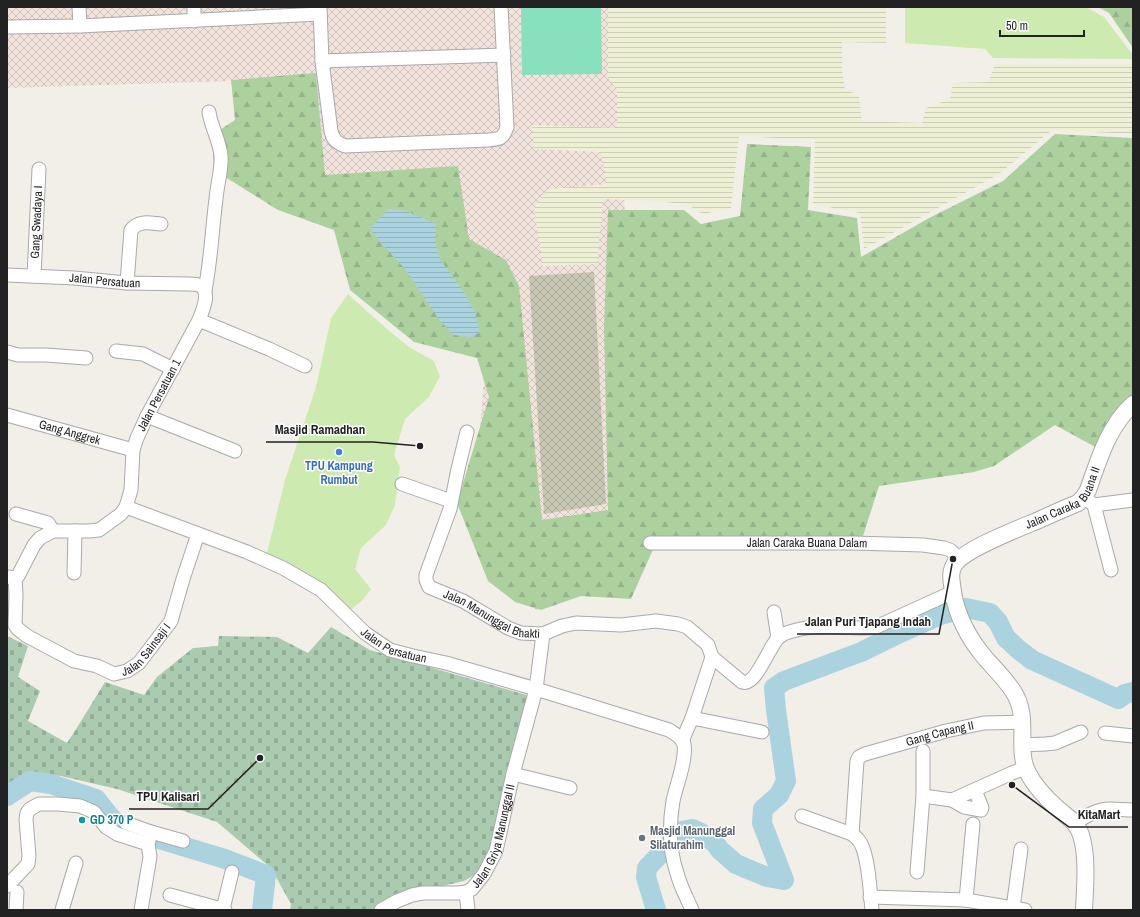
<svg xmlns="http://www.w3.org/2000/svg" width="1140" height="917" viewBox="0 0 1140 917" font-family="'Archivo Narrow',sans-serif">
<defs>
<pattern id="military-cross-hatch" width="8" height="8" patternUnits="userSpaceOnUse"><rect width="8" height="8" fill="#f3e3dd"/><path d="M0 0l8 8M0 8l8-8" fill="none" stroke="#d0c2bd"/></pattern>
<pattern id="construction-cross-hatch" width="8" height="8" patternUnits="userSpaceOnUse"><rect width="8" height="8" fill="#c7c7b4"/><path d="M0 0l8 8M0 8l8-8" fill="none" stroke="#abab9a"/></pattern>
<pattern id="farmland-rules" width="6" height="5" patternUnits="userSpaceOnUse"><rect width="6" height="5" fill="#eef0d5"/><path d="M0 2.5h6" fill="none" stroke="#ccceb7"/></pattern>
<pattern id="forest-firs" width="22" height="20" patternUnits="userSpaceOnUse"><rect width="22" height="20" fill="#add19e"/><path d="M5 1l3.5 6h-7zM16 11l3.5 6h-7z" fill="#95b388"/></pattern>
<pattern id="cemetery-stones" width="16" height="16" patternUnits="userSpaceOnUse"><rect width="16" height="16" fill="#aacbaf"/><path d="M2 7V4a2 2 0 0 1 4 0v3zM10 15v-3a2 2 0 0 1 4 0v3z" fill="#92ae96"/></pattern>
<pattern id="water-rules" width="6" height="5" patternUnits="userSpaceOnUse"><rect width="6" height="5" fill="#aad3df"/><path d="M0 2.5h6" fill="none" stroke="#92b5bf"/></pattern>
</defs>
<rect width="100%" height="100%" fill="#f2efe9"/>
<path fill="url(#military-cross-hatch)" d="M7,7H619L635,588L573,594L536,610L500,577L477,470L485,363L348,218L266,80L7,88Z"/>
<path fill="url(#construction-cross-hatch)" d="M594,272L606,504L544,514L529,276Z"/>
<path fill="url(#farmland-rules)" d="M608,7H886V43L842,42V70L845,89L859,96L862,121L922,123L926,108L950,99L953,83L988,82L995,64H1133V134L1052,130L999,174L864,249L860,213L813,204L815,140L739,136L731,208L703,214L688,205L665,202L603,199L597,264L543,266L534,208L549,189L607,184L601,152L534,149L532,125L617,128V90L608,78Z"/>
<path fill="#cdebb0" d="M905,7H1086L1104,17L1133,55V59L993,58L985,49L905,43Z
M348,294L387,329L409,347L434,361L440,376L429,397L405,419L394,455L400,467L395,505L386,525L361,548L355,569L371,589L362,601L349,611L266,557L285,480L316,387L331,318Z"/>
<path fill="url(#forest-firs)" d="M1098,7H1133V48L1109,13Z
M316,73L325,175L458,166L469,239L506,260L519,286L542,520L608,510L604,328L608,210H684L701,224L740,216L747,144L811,147L808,210L857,218L861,257L929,218L1003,181L1055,134L1133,138V396L1115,412L1104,431L1097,448L1055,425L994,466L974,472L879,486L863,536L655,545L631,599L581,596L541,610L515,602L488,581L457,503L489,397L477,358L414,342L350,290L334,230L278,210L214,170L212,135L235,120L231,80Z"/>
<path fill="url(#cemetery-stones)" d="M331,627L370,650L530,696L487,868L464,881L412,893L377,910H290L291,904L271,868L217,822L117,789L61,776L28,772L7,794V636L28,646L18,677L40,691L28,721L67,743L78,726L105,682L144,695L157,677L193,648L218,646L219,636L277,637L308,653Z"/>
<path fill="#88e0be" d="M521,7H601L602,74L522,75Z"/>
<path fill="url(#water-rules)" d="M389,209L406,211L436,224V244L440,259L463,291L475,312L480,332L471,337L453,335L438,318L405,269L381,243L370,228Z"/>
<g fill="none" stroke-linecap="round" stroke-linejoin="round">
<path stroke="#aad3df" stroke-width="20" d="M7,796L30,781L51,784L96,799L112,819L126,829L225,859L266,875L262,910
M656,910L646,877L647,868L682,831L692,829L701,833L715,843L720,850L736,864L767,877L784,880L762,823L763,809L779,795L786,781L776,710L774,688L784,681L861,652L902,632L940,615L966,608L990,613L998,622L1006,638L1019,650L1032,660L1118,699L1125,694L1133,692"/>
<g stroke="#a9a9a9" stroke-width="15">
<g id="minor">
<path d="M79,7L80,26"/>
<path d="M194,7V21"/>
<path d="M320,7L322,61L331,131C333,140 337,143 345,146L488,140C500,139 503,139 507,127L501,7"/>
<path d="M7,27L80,26L320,14"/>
<path d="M322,61L504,55"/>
<path id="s1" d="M7,275L74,278L127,283L188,284C192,284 198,284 201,286C211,293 202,312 199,320L147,416L137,438L133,450L131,490L126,507L121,514L99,530L89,531H53L40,538L34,545L18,576L15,578L7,577"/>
<path id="s2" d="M34,276L39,169"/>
<path d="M127,283L131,230C139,220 149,223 161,224"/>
<path d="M205,290C211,260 212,230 216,199C217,185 222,170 221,156C220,141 211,127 209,112"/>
<path d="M199,320L269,349L305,366"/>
<path d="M116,351L143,354L173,369"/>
<path d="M7,352L18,355H46L86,358"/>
<path id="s3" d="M7,415L133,450"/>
<path d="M147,416L235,451"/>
<path id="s4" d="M467,432L458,469L450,509L426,575V580L429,587L463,601L508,628L521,633L543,634L562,626L576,623L621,625L656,621L678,624L687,627L708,645L712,657L692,718L682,741"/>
<path d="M402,484L451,501"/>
<path d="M1089,501L1094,505L1133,500"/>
<path d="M1094,505L1111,570"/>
<path id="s5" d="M126,507L247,552L283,568L321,590L365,633L390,650L413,656L446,663L536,689L669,730C675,734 682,737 684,744C687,759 676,786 673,801C669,825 669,850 677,873C680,886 687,898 692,910"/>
<path d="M16,514L48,523L53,531"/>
<path id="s6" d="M650,543H853L923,545L944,548L950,550L960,559"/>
<path d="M74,573L75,531"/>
<path id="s7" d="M15,578L16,595L15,625L18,629L27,636L74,661L97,666L114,674L127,671L139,663L171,621L183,579L198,534"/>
<path d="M774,612L778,638"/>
<path d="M712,657L742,682C756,687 770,644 779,637C783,634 788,632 793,631C809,626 826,626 842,627C854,628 864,629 876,627L953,592"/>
<path d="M692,718L762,732"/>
<path d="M1105,733L1133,736"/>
<path d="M1022,745L1045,744L1055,743L1081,732"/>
<path d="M513,774L570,788"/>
<path d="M923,796L952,800L1012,773L1025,768"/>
<path d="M952,800L964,807L981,810L982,808L975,790"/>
<path d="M802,816L852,834C856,837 860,841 862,846C869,862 870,892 872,910"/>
<path d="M126,823L151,832L148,844L150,857L141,910"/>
<path d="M1075,823C1086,816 1097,809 1110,809C1118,809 1125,810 1133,810"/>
<path d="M151,832L183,841"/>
<path id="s8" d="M852,834L857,761L859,757L865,754L946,731L984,723L1023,722"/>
<path d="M917,872L923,796V751"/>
<path d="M7,886L28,864L29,856L26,819L27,813L30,809L39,804H58L80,806L94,812L106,827L117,834L148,844"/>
<path d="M466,892L468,910"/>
<path d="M170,895L225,910"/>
<path d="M870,897L966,900L1025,910"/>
<path d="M966,900L973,824"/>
<path d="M1013,908L1021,849"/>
<path d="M223,909L232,872"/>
<path d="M16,910L17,892"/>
<path d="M62,910L76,863"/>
<path id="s9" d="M381,910L397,901L412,895L423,893H458L466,892L472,889L484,874L496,851L513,774L536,689L543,634"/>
</g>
</g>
<g stroke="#a9a9a9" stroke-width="18">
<g id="tertiary">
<path id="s10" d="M1084,910C1085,886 1088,858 1081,835C1077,822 1066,816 1057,808C1046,798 1035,787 1028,773C1015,749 1031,718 1013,691C1005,679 995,669 986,659C969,639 957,617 953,592C952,582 949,574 954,565C964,549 1020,528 1039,520C1052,514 1065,508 1078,503C1083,499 1085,496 1088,490C1099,459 1108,427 1133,404"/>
</g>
</g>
<use href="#minor" stroke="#fff" stroke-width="13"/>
<use href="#tertiary" stroke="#fff" stroke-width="16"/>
</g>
<circle fill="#3f7fe0" stroke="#fff" stroke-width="1.5" cx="339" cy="452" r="4"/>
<circle fill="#0f9aa8" stroke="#fff" stroke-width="1.5" cx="82" cy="820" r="4"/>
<circle fill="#6b7280" stroke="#fff" stroke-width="1.5" cx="642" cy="838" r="4"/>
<g text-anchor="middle" stroke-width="3" stroke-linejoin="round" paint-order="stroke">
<g font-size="12" fill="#222" stroke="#fff">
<text dy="4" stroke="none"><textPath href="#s2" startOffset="54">Gang Swadaya I</textPath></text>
<text dy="4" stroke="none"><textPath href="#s1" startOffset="98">Jalan Persatuan</textPath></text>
<text transform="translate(159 395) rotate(-62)" y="4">Jalan Persatuan 1</text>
<text dy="4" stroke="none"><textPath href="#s3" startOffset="65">Gang Anggrek</textPath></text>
<text dy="4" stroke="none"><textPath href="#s10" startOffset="519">Jalan Caraka Buana II</textPath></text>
<text dy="4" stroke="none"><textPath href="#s6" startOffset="157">Jalan Caraka Buana Dalam</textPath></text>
<text dy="4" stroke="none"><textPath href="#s4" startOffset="231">Jalan Manunggal Bhakti</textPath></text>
<text dy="4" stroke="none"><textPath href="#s5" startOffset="306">Jalan Persatuan</textPath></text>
<text dy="4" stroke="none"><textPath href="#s7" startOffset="201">Jalan Sainsaji I</textPath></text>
<text dy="4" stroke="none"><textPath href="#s8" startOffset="162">Gang Capang II</textPath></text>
<text dy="4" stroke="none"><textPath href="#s9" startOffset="154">Jalan Griya Manunggal II</textPath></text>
</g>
<g font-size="12" font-weight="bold" fill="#366cbe" stroke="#fff">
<text x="339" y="470">TPU Kampung<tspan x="339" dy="14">Rumbut</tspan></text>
</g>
<g font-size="12" font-weight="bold" fill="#0d838f" stroke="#fff" text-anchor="start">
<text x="90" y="824">GD 370 P</text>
</g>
<g font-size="12" font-weight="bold" fill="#5b616d" stroke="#fff" text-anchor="start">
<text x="650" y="835">Masjid Manunggal<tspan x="650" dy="14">Silaturahim</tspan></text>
</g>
</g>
<path fill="none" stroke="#222" stroke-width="1.5" d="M420 446L373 442H266M953 559L939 634H797M260 758L208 809H129M1012 785L1069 827H1128"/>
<g fill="#222" stroke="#fff" stroke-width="1.5">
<circle cx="420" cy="446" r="4"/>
<circle cx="953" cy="559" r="4"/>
<circle cx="260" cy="758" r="4"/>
<circle cx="1012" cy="785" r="4"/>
</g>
<g font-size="13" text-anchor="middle" font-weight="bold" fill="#222" stroke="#fff" stroke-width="3" stroke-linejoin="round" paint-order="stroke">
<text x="320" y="434">Masjid Ramadhan</text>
<text x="868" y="626">Jalan Puri Tjapang Indah</text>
<text x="168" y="801">TPU Kalisari</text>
<text x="1099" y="819">KitaMart</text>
</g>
<rect width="1140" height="917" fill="none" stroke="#222222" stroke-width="16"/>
<path d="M1000 30v6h84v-6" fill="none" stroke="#222222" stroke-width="2"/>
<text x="1006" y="30" font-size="12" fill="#222222" stroke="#ffffff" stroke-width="3" paint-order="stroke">50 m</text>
</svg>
